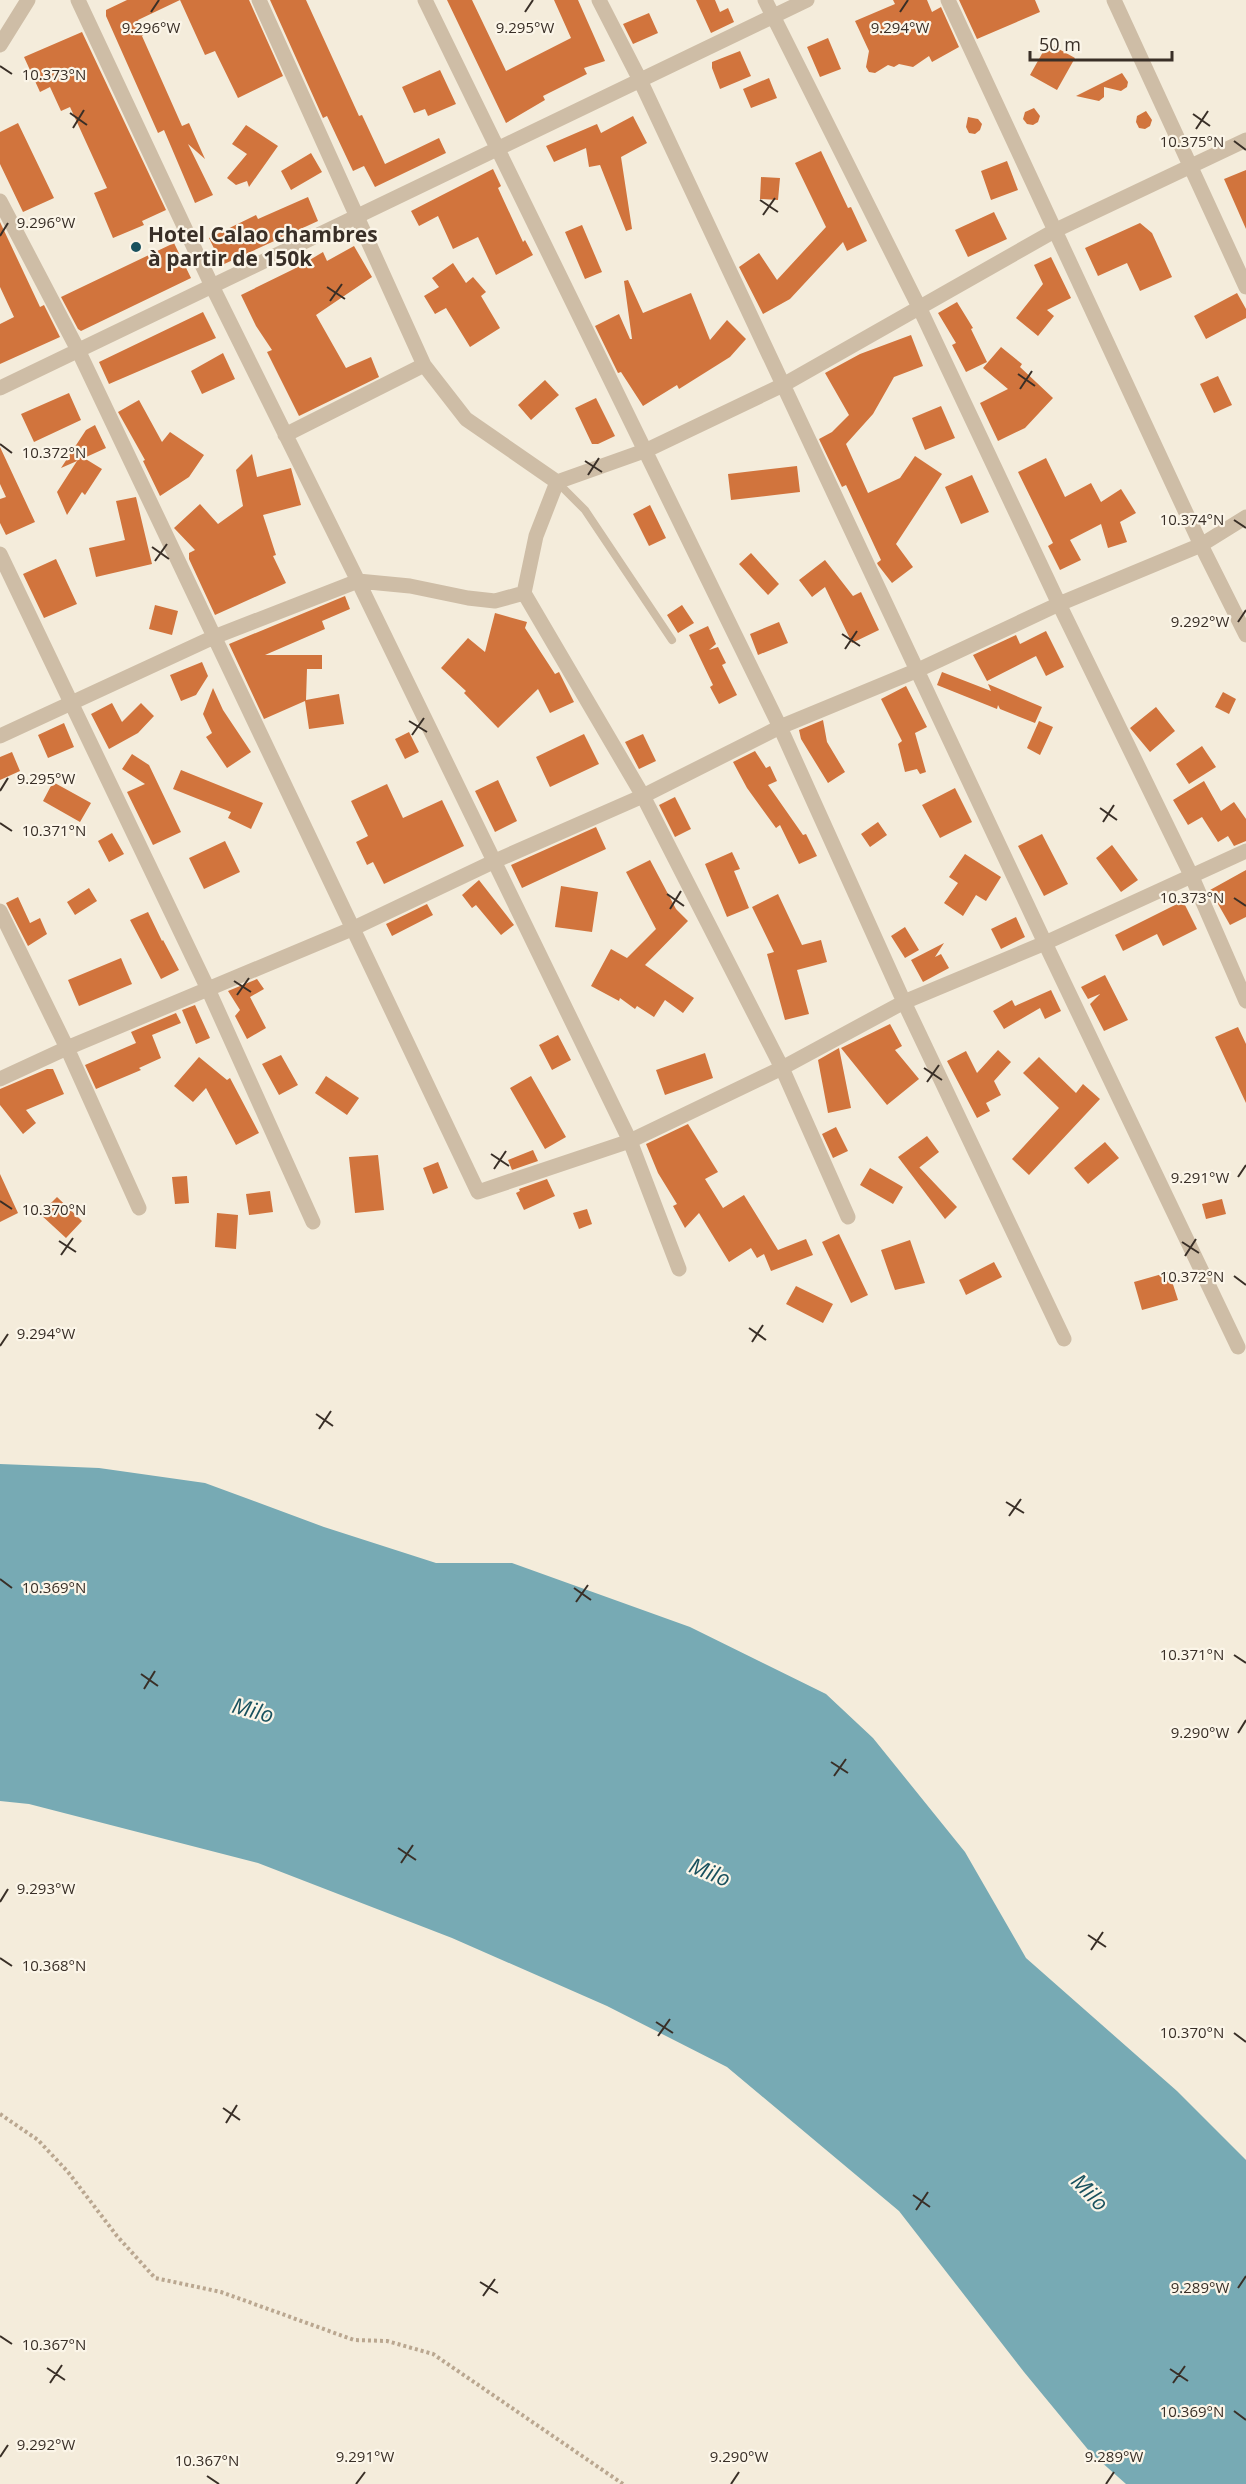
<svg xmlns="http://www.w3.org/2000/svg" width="1246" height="2484" viewBox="0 0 1246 2484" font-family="'Open Sans',sans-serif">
<rect width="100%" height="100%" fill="#f4ecdb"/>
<path fill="#77aab4" d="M0,1464L99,1468L205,1483L324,1527L436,1563H512L690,1627L826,1694L873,1738L965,1852L1026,1958L1177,2091L1246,2160V2484H1126L1090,2452L1024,2372L899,2211L727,2067L607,2006L452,1938L258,1863L29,1804L0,1801Z"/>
<path fill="#d1743d" d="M127,0H249L283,76L238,98L215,51L205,55L180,0L138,20L144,34L142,36L182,126L189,123L205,159L188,144L213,195L195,203L164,130L158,133L106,16V10Z
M270,0H306L359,116L362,115L385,164L439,138L446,153L375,187L364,166L353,171L327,116L323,118Z
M447,0H472L506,71L571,38L554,0H578L605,61L584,68L587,74L543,96L545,100L506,123Z
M696,0H715L720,12L728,8L734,22L711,33Z
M893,0H927L932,12L941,7L959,47L932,62L929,56L913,67L899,64L894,67L888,65L875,73L869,72L866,67L869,51L855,21L895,4Z
M959,0H1035L1040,12L977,39Z
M649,13L658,33L633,44L623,24Z
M82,32L166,210L142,221L144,225L113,238L94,193L107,188L70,107L61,111L50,87L40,92L24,57Z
M828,38L841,69L820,77L807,47Z
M1048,43L1075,58L1057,90L1030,75Z
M740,51L751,76L720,89L712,68V62Z
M440,70L456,104L428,116L425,109L414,113L402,87Z
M1122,73L1128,82L1127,87L1121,91L1104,87V97L1099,101L1076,96Z
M769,78L777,98L751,108L743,89Z
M1034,108L1040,116L1038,122L1033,125L1027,124L1023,119L1025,112Z
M1146,111L1152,120L1150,126L1145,129L1139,128L1136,122L1137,116Z
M633,116L647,143L621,157L632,229L626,231L600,165L589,167L586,148L554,162L546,146L597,124L601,133Z
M968,117L978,119L982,124L980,130L975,134L969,133L966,127Z
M18,123L54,198L23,212L0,164V132Z
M246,125L278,146L249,187L247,181L236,185L227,178L247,154L232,144Z
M821,151L848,208L851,207L867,241L847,251L843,242L790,299L763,314L739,267L759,253L777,280L826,227L795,163Z
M311,153L322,172L291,190L281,171Z
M1007,161L1018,190L991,200L981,171Z
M493,169L501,186L498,188L523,242L525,240L533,255L496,275L478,237L453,249L438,216L419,226L411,211Z
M1246,170V229L1224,179Z
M761,177L780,178L778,200L760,199Z
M308,197L318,221L222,265L209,238L256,215L258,219Z
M994,212L1007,239L968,257L955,230Z
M0,222L40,307L44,305L60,337L0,364V324L14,317L0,287Z
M1140,223L1152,233L1172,277L1140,291L1127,263L1098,276L1085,248Z
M582,225L602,272L585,279L565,232Z
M174,243L191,278L81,331L78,329L61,297Z
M354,246L372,277L316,315L346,368L371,357L379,377L299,416L267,352L272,350L256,326L241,295L298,267L323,252L327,261Z
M1051,257L1071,298L1047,310L1054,316L1038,336L1016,318L1043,284L1034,265Z
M453,263L466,283L473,277L486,292L481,296L500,328L470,347L446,308L435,314L424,296L439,287L432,278Z
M628,280L643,313L691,293L710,340L727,320L746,339L730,357L679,389L677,385L643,406L621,372L618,373L595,326L619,314L630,339H632L624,281Z
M1237,293L1246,309V318L1206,339L1194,316Z
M957,302L973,328L971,329L987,362L966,372L952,345L956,343L938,313Z
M203,312L216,338L109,384L99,362Z
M911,335L923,366L894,377L873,414L846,444L868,493L900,478L915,456L942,474L896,544L913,567L892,583L878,565L877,563L881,560L846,485L842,487L819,439L832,432L849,415L825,373L860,354Z
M1001,347L1022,364L1020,367L1053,398L1025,428L998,441L980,403L1008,389L983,368Z
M223,353L235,379L202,394L191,371Z
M1218,376L1232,405L1214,413L1200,384Z
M545,380L559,395L531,420L518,405Z
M69,393L81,420L34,442L21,414Z
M596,398L615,436L598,444H592L575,408Z
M139,400L162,442L170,432L204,455L189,477L160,496L143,461L145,460L118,412Z
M941,406L955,438L925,450L912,418Z
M95,425L106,448L84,458L102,469L85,495L82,492L67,515L57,492L77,461L61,468L86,430Z
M0,447L35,522L6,535L0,523V499L6,497L0,484Z
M252,454L257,477L291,468L301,505L263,515L276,555L273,556L286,583L215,615L189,559V553L195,550L174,528L200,504L218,524L243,506L236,470Z
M1046,458L1065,497L1091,483L1101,502L1121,489L1136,513L1120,522L1127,542L1108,548L1101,524L1070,540L1081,560L1060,570L1048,546L1053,543L1018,472Z
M797,466L800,492L731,500L728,474Z
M972,475L989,512L961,524L945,487Z
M136,497L152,564L96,577L89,548L125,540L116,501Z
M650,505L666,538L649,546L633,514Z
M751,553L779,584L768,595L739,564Z
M56,559L77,604L44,618L23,574Z
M825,560L853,596L861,592L879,630L852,643L825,587L812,597L799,580Z
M345,596L350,609L322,621L325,629L265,655H322V669H307L306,700L339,694L344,724L309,729L305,701L264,719L229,644Z
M155,605L178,611L172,635L149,629Z
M682,605L694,623L678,633L667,615Z
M495,613L527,622L525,628L555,674L559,672L574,702L550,713L538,689L498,728L464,693L466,691L441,668L468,638L485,652Z
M779,622L788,643L758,655L750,634Z
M708,626L716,644L709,650L718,647L726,663L722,665L737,695L719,704L710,687L713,685L689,635Z
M1046,631L1064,667L1046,676L1036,656L987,681L973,655L1016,635L1020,644Z
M202,662L208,676L196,695L181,701L170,675Z
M942,672L991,691L988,684L1042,707L1035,723L1000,709L998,705L997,709L937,685Z
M906,686L927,727L915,733L926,772L920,774L917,769L905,772L898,744L902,741L881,699Z
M213,688L223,710L251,752L227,768L206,737L212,733L203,714Z
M1223,692L1236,699L1229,714L1215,707Z
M112,703L122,722L141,703L154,716L138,733L109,749L91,714Z
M1156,707L1175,731L1150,752L1130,728Z
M823,720L827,742L845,772L828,783L801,739L799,730Z
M1039,721L1053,727L1040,755L1027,748Z
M64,723L74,747L48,758L38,735Z
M409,732L419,752L405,759L395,739Z
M584,734L599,764L550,787L536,757Z
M643,734L656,761L639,769L625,742Z
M1202,746L1216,767L1189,784L1176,764Z
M755,751L766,768L770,766L777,781L768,785L803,835L806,834L817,856L799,864L780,825L776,828L747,788L733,762Z
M12,752L20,771L0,780V757Z
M132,754L149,765L181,832L153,845L127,792L145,784L122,769Z
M181,770L263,803L251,829L228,818L231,812L173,789Z
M498,780L517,821L495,832L475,791Z
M1204,781L1221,811L1234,802L1246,819V841L1234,846L1228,836L1218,842L1202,817L1188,825L1173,800Z
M53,782L91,803L80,822L43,801Z
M387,784L403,818L442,800L464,846L384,884L373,862L367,865L356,842L368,836L351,801Z
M955,788L972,822L940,838L922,805Z
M675,797L691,829L675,837L659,805Z
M878,822L887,835L870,847L861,834Z
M596,827L606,849L522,888L511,865Z
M112,833L124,854L109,862L98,841Z
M1042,834L1068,884L1044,896L1018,846Z
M225,841L240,872L204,889L189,858Z
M1112,845L1138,880L1121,892L1096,858Z
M732,852L740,869L734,871L749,908L727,917L705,864Z
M965,854L1001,877L986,901L976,895L963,916L944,903L958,883L949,877Z
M650,860L676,909L688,921L645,965L694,998L683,1013L665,1000L654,1017L637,1006L635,1009L620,998L619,1001L591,986L611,949L627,958L656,929L626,872Z
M1246,870V917L1230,925L1210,890Z
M479,880L514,925L501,935L476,905L472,908L462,895Z
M561,886L598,892L592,932L555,927Z
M89,888L97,901L75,915L67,902Z
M778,894L802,945L821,940L827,962L797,970L809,1014L785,1020L767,954L774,952L752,907Z
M18,897L30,923L40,918L47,934L28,946L6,903Z
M1183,901L1197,929L1163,946L1157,934L1123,951L1115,935Z
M427,904L433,915L392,936L386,924Z
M148,912L162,941L163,940L179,970L161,979L130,920Z
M1016,917L1025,937L1001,949L991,929Z
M905,927L919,950L905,958L891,936Z
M944,943L935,957L941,954L949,968L923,982L911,960Z
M121,958L132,984L79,1006L68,980Z
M1105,975L1128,1020L1104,1031L1090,1004L1100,994L1088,999L1081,987Z
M257,979L264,989L250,997L266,1028L247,1039L235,1016L240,1010L228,991Z
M1051,990L1061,1011L1045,1019L1040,1008L1004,1029L993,1011L1012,1000L1015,1006Z
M195,1005L210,1038L196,1044L182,1010Z
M176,1013L181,1023L152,1035L161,1058L139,1068L141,1070L96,1089L85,1065L136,1043L131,1032Z
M890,1024L902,1046L895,1050L919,1079L887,1105L841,1048Z
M1238,1027L1246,1044V1103L1215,1037Z
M558,1035L571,1060L552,1070L539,1045Z
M839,1048L851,1108L828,1113L818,1060Z
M998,1050L1011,1062L994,1081L1001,1095L986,1103L990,1111L977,1118L947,1061L966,1051L977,1073Z
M705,1053L713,1078L665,1095L656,1070Z
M281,1055L298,1085L279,1095L262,1064Z
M199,1057L227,1080L230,1078L259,1133L236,1145L206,1088L193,1102L174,1086Z
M1039,1057L1076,1093L1083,1084L1100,1099L1029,1175L1012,1159L1059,1108L1023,1073Z
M47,1069H53L64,1094L26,1110L36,1123L23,1134L0,1105V1089Z
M326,1076L359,1098L347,1115L315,1093Z
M531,1076L566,1137L545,1149L510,1088Z
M688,1124L718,1172L705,1179L723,1208L744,1195L778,1250L806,1239L813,1255L771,1271L764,1254L757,1258L751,1248L729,1262L699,1213L685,1228L673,1206L677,1204L658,1173L646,1144Z
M836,1127L848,1151L833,1158L822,1134Z
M927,1136L939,1152L911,1174L898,1157Z
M1105,1142L1119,1158L1088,1184L1074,1168Z
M533,1150L538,1161L512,1170L508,1160Z
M378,1155L384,1210L355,1213L349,1157Z
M438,1162L448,1188L433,1194L423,1168Z
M919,1167L957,1207L945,1219L911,1174Z
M870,1168L903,1187L893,1204L860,1185Z
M0,1174L18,1213L0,1222Z
M187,1176L189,1203L175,1204L172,1177Z
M547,1179L555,1196L524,1210L516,1193L520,1191L519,1189Z
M270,1191L273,1212L249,1215L246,1194Z
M57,1197L82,1221L66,1238L40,1214Z
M1222,1199L1226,1214L1206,1219L1202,1204Z
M587,1209L592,1224L579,1229L573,1213Z
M217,1213L238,1215L236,1249L215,1247Z
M839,1234L868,1295L851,1303L822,1242Z
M910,1240L925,1283L895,1290L881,1250Z
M994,1262L1002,1277L966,1295L959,1280Z
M1169,1272L1178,1300L1142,1310L1134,1282Z
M796,1286L833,1304L823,1323L786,1304Z"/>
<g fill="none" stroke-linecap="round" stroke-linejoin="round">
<path stroke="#baa790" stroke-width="4" stroke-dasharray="3 3" stroke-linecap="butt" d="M0,2114L38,2140L68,2172L117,2236L155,2278L221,2292L354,2340L387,2341L433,2354L623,2484"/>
<path stroke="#cebda6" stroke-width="8" d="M557,482L585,510L672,640"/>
<path stroke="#cebda6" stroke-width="15" d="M78,0L212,286L358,581L630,1141L679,1269
M259,0L424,365L466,419L557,482
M425,0L780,727L904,1002L1064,1339
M599,0L640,80L1045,943L1238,1347
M765,0L920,309L1059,604L1192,877L1246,1001
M948,0L1201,545L1246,635
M1114,0L1246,287
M0,201L78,350L478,1192L630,1141L782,1068L904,1002L1045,943L1246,851
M0,388L807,0
M285,435L424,365
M0,554L208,989L313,1222
M0,736L214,637L358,581L410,586L468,598L495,601L524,593
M0,911L67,1048L139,1208
M0,1079L67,1048L354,928L495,861L643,796L780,727L918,670L1059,604L1201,545L1246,517
M848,1217L782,1068L643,796L524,593L536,536L557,482L647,450L783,385L1056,230L1246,140"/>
<path stroke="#cebda6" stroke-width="15" d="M0,45L28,0"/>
</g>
<path fill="none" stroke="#392f27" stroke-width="2" d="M151,12L159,0M525,12L533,0M900,12L908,0M0,66L12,74M70,113L87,125M1193,114L1210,126M73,128L84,110M1196,129L1208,111M1234,141L1246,150M760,200L778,212M763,215L775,198M0,236L8,223M327,287L345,299M330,301L342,284M1018,374L1035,386M1020,389L1032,371M0,444L12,453M585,461L602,472M588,475L599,458M1234,520L1246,528M152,547L169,559M155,561L167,544M1238,622L1246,610M842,634L860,646M845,649L857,631M409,721L427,732M412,735L424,718M0,791L8,778M1100,808L1117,820M1103,822L1114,805M0,823L12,831M667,894L684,906M1234,898L1246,906M670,909L681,891M234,981L251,992M237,995L249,978M924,1068L942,1080M927,1082L939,1065M491,1154L509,1166M494,1169L506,1151M1238,1177L1246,1165M0,1201L12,1209M59,1241L76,1252M1182,1242L1199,1253M61,1255L73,1238M1185,1256L1196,1239M1234,1276L1246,1285M749,1328L766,1340M752,1342L763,1325M0,1346L8,1334M316,1414L333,1426M319,1429L331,1411M1006,1502L1024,1513M1009,1516L1021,1499M0,1579L12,1588M574,1588L591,1600M576,1602L588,1585M1234,1655L1246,1663M141,1674L158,1686M144,1689L155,1671M1238,1733L1246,1720M831,1762L848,1773M834,1776L846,1759M398,1848L416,1860M401,1863L413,1845M0,1902L8,1889M1088,1935L1106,1947M1091,1950L1103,1932M0,1958L12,1966M656,2022L673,2033M1234,2033L1246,2042M658,2036L670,2019M223,2108L240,2120M226,2123L237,2105M913,2195L930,2207M916,2210L928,2192M480,2282L498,2293M1238,2288L1246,2276M483,2296L495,2279M0,2336L12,2344M47,2368L65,2380M1170,2369L1188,2381M50,2383L62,2365M1173,2383L1185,2366M1234,2411L1246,2420M0,2457L8,2445M207,2476L219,2484M356,2484L365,2472M731,2484L739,2472M1106,2484L1114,2472"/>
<circle fill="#19515e" stroke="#fbf5e8" stroke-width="2" cx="136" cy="247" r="6"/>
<g text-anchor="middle" stroke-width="4.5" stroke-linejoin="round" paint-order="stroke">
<g font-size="21" font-weight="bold" fill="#392f27" stroke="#fbf5e8" text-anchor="start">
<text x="148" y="242">Hotel Calao chambres<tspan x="148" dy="24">à partir de 150k</tspan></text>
</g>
<g font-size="22" font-style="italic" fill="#19515e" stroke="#fbf5e8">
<text transform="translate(253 1710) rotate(15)" y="8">Milo</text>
<text transform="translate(710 1872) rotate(22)" y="8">Milo</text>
<text transform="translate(1090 2192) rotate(46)" y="8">Milo</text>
</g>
</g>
<g font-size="15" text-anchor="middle" fill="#392f27" stroke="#fbf5e8" stroke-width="4.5" stroke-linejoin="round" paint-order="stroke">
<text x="151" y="33">9.296°W</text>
<text x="525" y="33">9.295°W</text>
<text x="900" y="33">9.294°W</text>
<text x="54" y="80">10.373°N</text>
<text x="1192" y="147">10.375°N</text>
<text x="46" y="228">9.296°W</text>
<text x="54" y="458">10.372°N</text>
<text x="1192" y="525">10.374°N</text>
<text x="1200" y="627">9.292°W</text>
<text x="46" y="784">9.295°W</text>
<text x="54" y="836">10.371°N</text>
<text x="1192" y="903">10.373°N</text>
<text x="1200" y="1183">9.291°W</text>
<text x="54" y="1215">10.370°N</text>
<text x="1192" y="1282">10.372°N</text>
<text x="46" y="1339">9.294°W</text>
<text x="54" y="1593">10.369°N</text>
<text x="1192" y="1660">10.371°N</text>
<text x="1200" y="1738">9.290°W</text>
<text x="46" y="1894">9.293°W</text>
<text x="54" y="1971">10.368°N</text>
<text x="1192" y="2038">10.370°N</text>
<text x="1200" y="2293">9.289°W</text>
<text x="54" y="2350">10.367°N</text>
<text x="1192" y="2417">10.369°N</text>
<text x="46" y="2450">9.292°W</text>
<text x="365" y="2462">9.291°W</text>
<text x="739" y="2462">9.290°W</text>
<text x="1114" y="2462">9.289°W</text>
<text x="207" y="2466">10.367°N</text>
</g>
<path d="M1030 51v9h142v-9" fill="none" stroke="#392f27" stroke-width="3"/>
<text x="1039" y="51" font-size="18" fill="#392f27" stroke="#fbf5e8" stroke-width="4.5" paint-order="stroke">50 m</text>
</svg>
